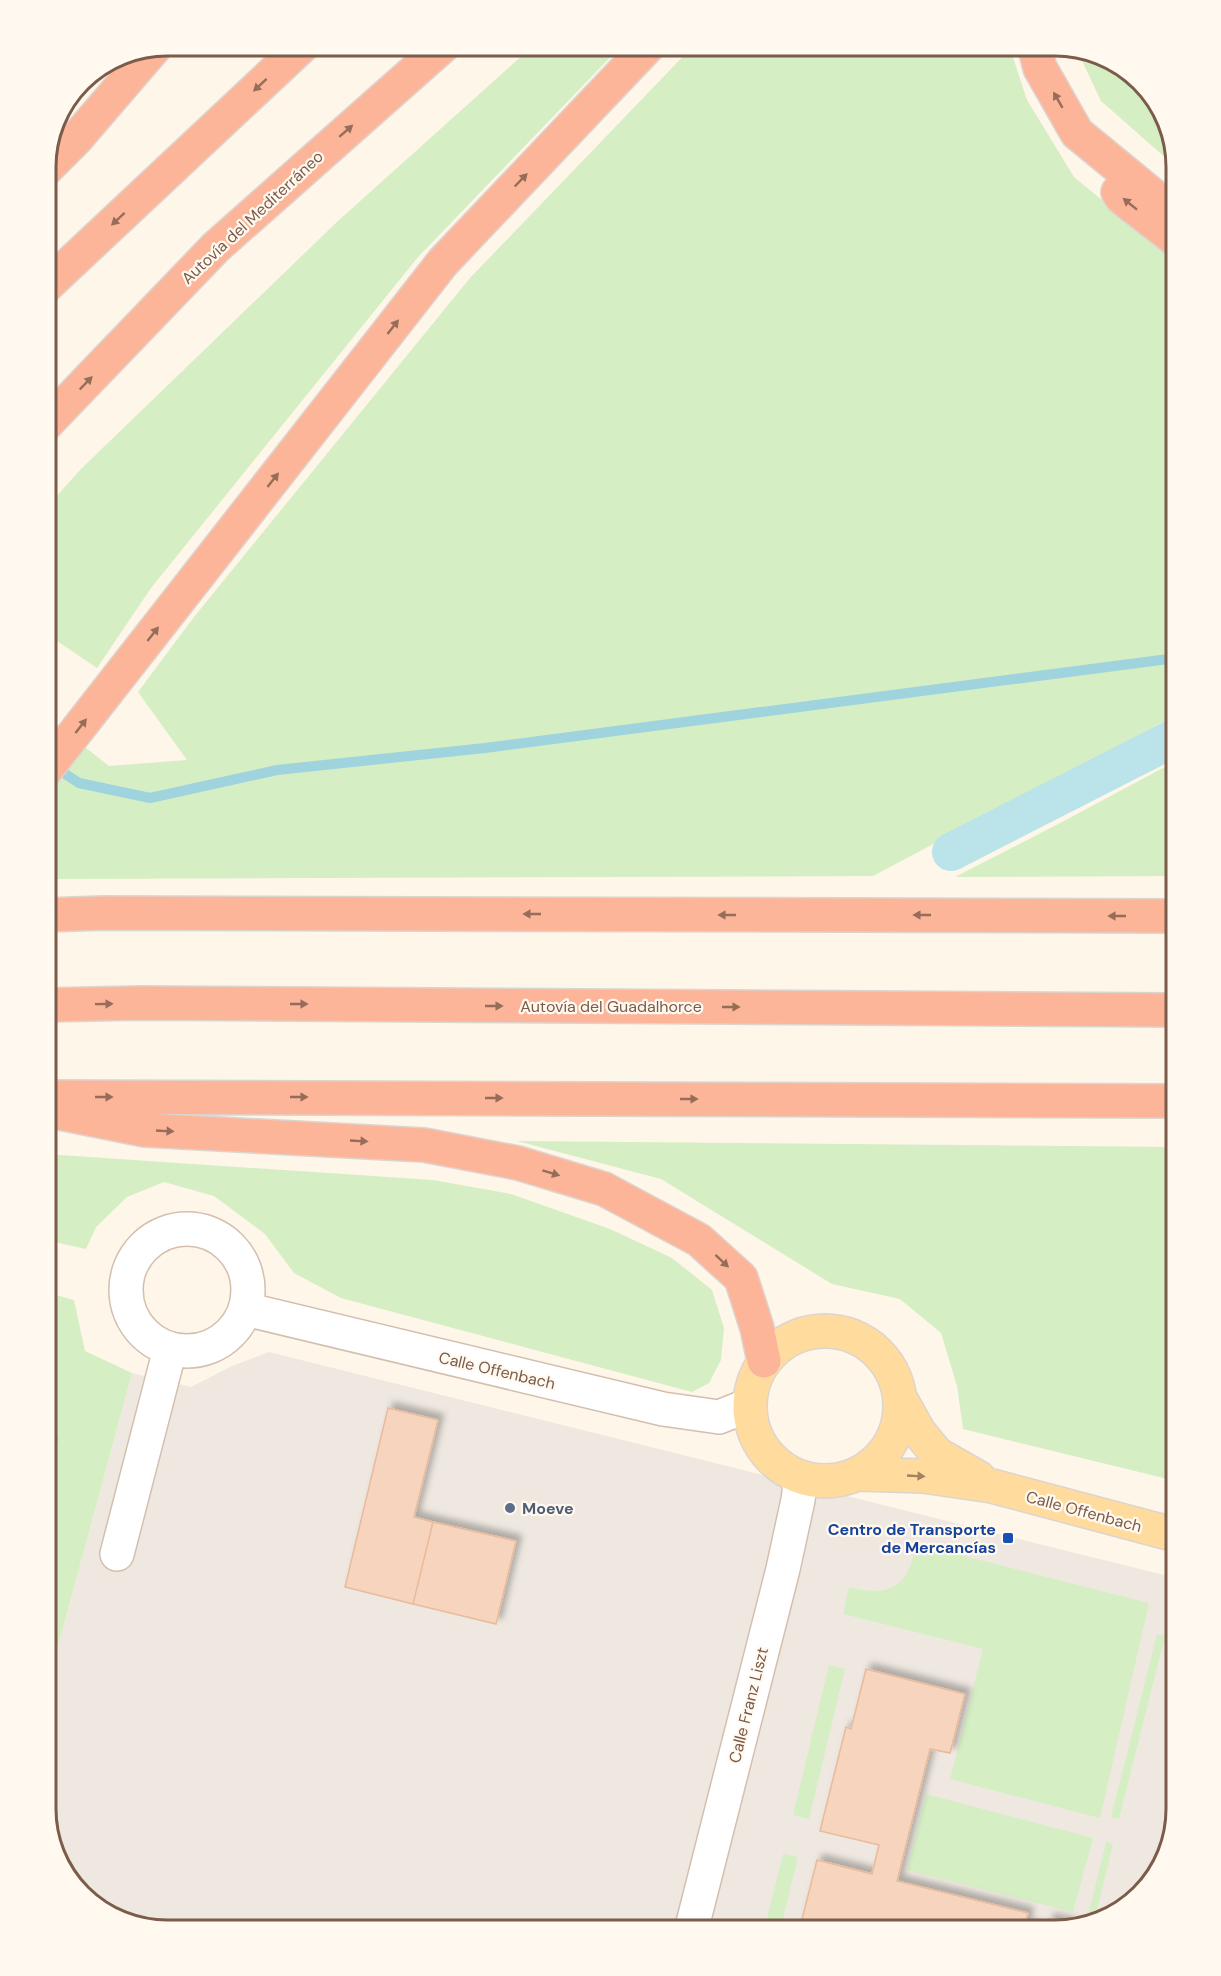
<svg xmlns="http://www.w3.org/2000/svg" width="1221" height="1976" viewBox="0 0 1221 1976" font-family="'DM Sans',sans-serif">
<defs>
<filter id="shadow"><feDropShadow dx="5.5" dy="-5.5" stdDeviation="3" flood-color="#0004"/></filter>
</defs>
<rect width="100%" height="100%" fill="#fef6e8"/>
<path fill="#efe8e1" d="M269,1352L1176,1578V1810L1160,1871L1109,1918L1054,1931H159L99,1911L58,1864L45,1809V1694L132,1373L191,1387L232,1366Z"/>
<path fill="#d5eec4" d="M534,45H622L418,257L151,588L97,668L45,633V509L82,468L338,221Z
M694,45H1009L1027,100L1074,177L1176,261V715L873,876L45,879V716L109,766L187,760L138,692L194,617L470,278Z
M1077,50L1122,66L1163,112L1176,167L1101,101Z
M1176,761V876L955,877L1064,821Z
M517,1141L1176,1147V1481L963,1429L957,1386L941,1333L900,1299L832,1284L661,1179Z
M45,1154L433,1180L511,1194L610,1229L672,1258L712,1290L724,1328L721,1360L709,1383L692,1392L341,1298L294,1273L265,1234L214,1196L164,1182L127,1197L96,1227L86,1249L45,1240Z
M45,1292L74,1300L85,1351L132,1373L45,1694Z
M916,1544L1149,1603L1100,1818L950,1779L983,1649L843,1614L849,1587C891,1598 909,1586 916,1544Z
M1157,1634L1165,1636L1119,1819L1111,1817Z
M829,1665L845,1669L809,1819L793,1815Z
M926,1794L1093,1838L1073,1912L907,1870Z
M1106,1842L1113,1844L1094,1922L1086,1924Z
M783,1854L798,1857L780,1931H764Z"/>
<g fill="none" stroke-linecap="round" stroke-linejoin="round">
<path stroke="#9fd3dd" stroke-width="10" d="M53,766L79,783L150,798L277,770L485,748L1176,658
M45,1463L53,1439"/>
<path stroke="#bae3ea" stroke-width="38" d="M951,852L1176,737"/>
</g>
<path fill="#f6d4bd" stroke="#eaba9c" stroke-width="1.5" filter="url(#shadow)" d="M388,1408L438,1420L414,1517L433,1522L413,1604L345,1587Z
M433,1522L516,1541L496,1624L413,1604Z
M866,1669L965,1694L950,1753L930,1749L897,1881L1028,1913L1025,1925L1046,1930L1049,1919L1071,1924L1070,1927L1054,1931H799L817,1860L872,1874L879,1845L820,1831L846,1727L851,1729Z"/>
<g fill="none" stroke-linecap="round" stroke-linejoin="round">
<g stroke="#d4bfaf" stroke-width="36">
<path id="minor" d="M126 1290a61 61 0 1 1 122 0a61 61 0 1 1-122 0Z
M245,1309L663,1409L719,1417L749,1405
M117,1554L170,1349
M691,1931L783,1569L798,1500L801,1478"/>
</g>
<g stroke="#ddd4d0" stroke-width="36">
<path id="major" d="M750 1406a75 75 0 1 1 150 0a75 75 0 1 1-150 0Z
M900,1398L919,1432L937,1454L979,1478
M858,1474L923,1476L992,1486L1176,1535"/>
</g>
<g stroke="#ddd4d0" stroke-width="36">
<path id="highway" d="M1034,45L1040,68L1077,133L1155,197L1176,209
M45,170L76,139L155,47
M1118,192L1122,198L1176,240
M45,287L303,45
M45,425L216,247L444,45
M45,771L443,262L649,45
M45,915L103,913L1176,916
M45,1005L140,1003L1176,1010
M45,1097L1176,1101
M50,1111L145,1130L424,1145L518,1163L604,1189L699,1240L741,1278L757,1328L764,1361"/>
</g>
<use href="#minor" stroke="#fff" stroke-width="33"/>
<use href="#major" stroke="#ffdc9e" stroke-width="33"/>
<use href="#highway" stroke="#fdb59a" stroke-width="33"/>
</g>
<defs><path id="oneway-solid" d="M-6-.8H1V-3.2L6.5 0L1 3.2V.8H-6Z" transform="scale(1.5)"/></defs>
<g fill="#956d59">
<use href="#oneway-solid" transform="translate(260 85) rotate(137)"/>
<use href="#oneway-solid" transform="translate(1058 100) rotate(-120)"/>
<use href="#oneway-solid" transform="translate(346 131) rotate(-41)"/>
<use href="#oneway-solid" transform="translate(521 180) rotate(-46)"/>
<use href="#oneway-solid" transform="translate(1130 204) rotate(-141)"/>
<use href="#oneway-solid" transform="translate(118 219) rotate(137)"/>
<use href="#oneway-solid" transform="translate(393 327) rotate(-52)"/>
<use href="#oneway-solid" transform="translate(86 383) rotate(-46)"/>
<use href="#oneway-solid" transform="translate(273 480) rotate(-52)"/>
<use href="#oneway-solid" transform="translate(153 634) rotate(-52)"/>
<use href="#oneway-solid" transform="translate(81 726) rotate(-52)"/>
<use href="#oneway-solid" transform="translate(532 914) rotate(-180)"/>
<use href="#oneway-solid" transform="translate(727 915) rotate(-180)"/>
<use href="#oneway-solid" transform="translate(922 915) rotate(-180)"/>
<use href="#oneway-solid" transform="translate(1117 916) rotate(-180)"/>
<use href="#oneway-solid" transform="translate(104 1004) rotate(-1)"/>
<use href="#oneway-solid" transform="translate(299 1004)"/>
<use href="#oneway-solid" transform="translate(494 1006)"/>
<use href="#oneway-solid" transform="translate(731 1007)"/>
<use href="#oneway-solid" transform="translate(104 1097)"/>
<use href="#oneway-solid" transform="translate(299 1097)"/>
<use href="#oneway-solid" transform="translate(494 1098)"/>
<use href="#oneway-solid" transform="translate(689 1099)"/>
<use href="#oneway-solid" transform="translate(165 1131) rotate(3)"/>
<use href="#oneway-solid" transform="translate(359 1141) rotate(3)"/>
<use href="#oneway-solid" transform="translate(551 1173) rotate(17)"/>
<use href="#oneway-solid" transform="translate(722 1261) rotate(43)"/>
</g>
<use fill="#a38262" href="#oneway-solid" transform="translate(916 1476) rotate(3)"/>
<circle fill="#5c6f8a" stroke="#fff9f0" stroke-width="2" cx="510" cy="1508" r="6"/>
<rect fill="#1a4fb4" stroke="#fff9f0" stroke-width="2" x="1002" y="1532" width="12" height="12" rx="3"/>
<g text-anchor="middle" stroke-width="4.5" stroke-linejoin="round" paint-order="stroke">
<g font-size="16" fill="#7b5b49" stroke="#fff9f0">
<text transform="translate(252 217) rotate(-43)" y="6">Autovía del Mediterráneo</text>
<text x="611" y="1012">Autovía del Guadalhorce</text>
<text transform="translate(497 1370) rotate(13)" y="6">Calle Offenbach</text>
<text transform="translate(1084 1511) rotate(15)" y="6">Calle Offenbach</text>
<text transform="translate(748 1705) rotate(-76)" y="6">Calle Franz Liszt</text>
</g>
<g font-size="16" font-weight="bold" fill="#4e5e75" stroke="#fff9f0" text-anchor="start">
<text x="522" y="1514">Moeve</text>
</g>
<g font-size="16" font-weight="bold" fill="#164399" stroke="#fff9f0" text-anchor="end">
<text x="996" y="1535">Centro de Transporte<tspan x="996" dy="18">de Mercancías</tspan></text>
</g>
</g>
<path d="M0 0H1221V1976H0ZM167 56H1055A111 111 0 0 1 1166 167V1809A111 111 0 0 1 1055 1920H167A111 111 0 0 1 56 1809V167A111 111 0 0 1 167 56Z" fill="#fff9f0" fill-rule="evenodd"/>
<path fill="none" stroke="#7b5b49" stroke-width="3" d="M167 56H1055A111 111 0 0 1 1166 167V1809A111 111 0 0 1 1055 1920H167A111 111 0 0 1 56 1809V167A111 111 0 0 1 167 56Z"/>
</svg>
